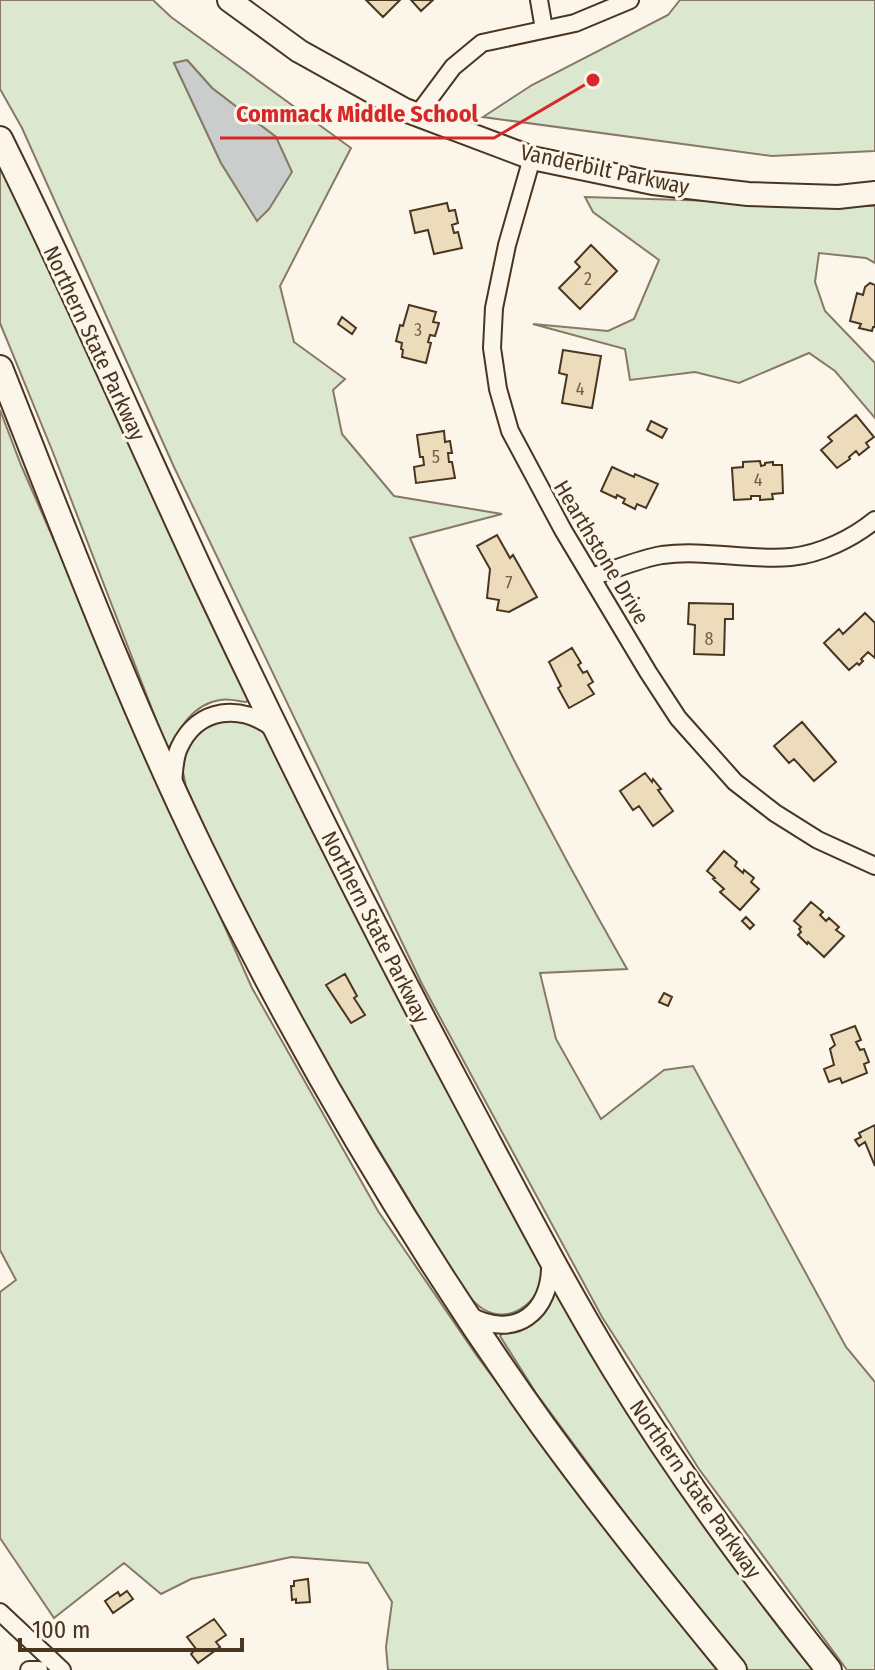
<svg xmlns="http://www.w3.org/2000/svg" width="875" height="1670" viewBox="0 0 875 1670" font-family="'Fira Sans Condensed',sans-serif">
<rect width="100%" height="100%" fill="#fbf6e9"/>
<path fill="#dce7d0" stroke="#887966" stroke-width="2" fill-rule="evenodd" d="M0,0H153L171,17L351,148L280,286L294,342L345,379L333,390L342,434L394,496L502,514L410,538C473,686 547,829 627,969L540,973L556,1039L601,1119L664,1070L693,1066L846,1347L875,1382V1670H847L699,1469L602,1317L422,984L174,467L22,128L0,89ZM187,60L212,88L276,137L257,220L221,163L174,63Z
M680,0H875V151L772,156L483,117L532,85L668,15Z
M0,158L249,699L246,702C238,701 228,698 220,700C194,704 176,729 171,753L167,748L52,450L0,323Z
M585,197L875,206V263L866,258L819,253L815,282L825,311L875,363V418L835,371L809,353L739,383L695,372L630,380L625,349L533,324L608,331L634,319L659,260L593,212Z
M0,410L21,465L118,687L252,988L378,1211L477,1356L602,1524L717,1670H388L386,1647L392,1602L368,1563L291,1557L191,1579L161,1594L124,1563L54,1618L0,1538V1292L16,1280L0,1250Z
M231,717L249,721L268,735L544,1266C544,1297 514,1327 483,1309C474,1304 467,1294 461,1286L302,1023L206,832L186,787L182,767L186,744L208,723Z
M558,1289L819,1670H748L679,1587L536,1393L500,1336L505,1330Z"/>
<path fill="#c9cecd" stroke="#887966" stroke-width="2" d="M187,60L212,88L276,137L292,172L269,209L257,221L221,163L174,63Z"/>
<path fill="#ecdcbc" stroke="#4a3520" stroke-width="2" d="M366,0H400L383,17Z
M411,0H433L421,11Z
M447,203L449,211L455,210L458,223L452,225L454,233L458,232L462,248L434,254L428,230L415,233L410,211Z
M591,245L617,271L580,309L559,288L580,267L575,262Z
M870,283L875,285V327H873L872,331L859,328L861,324L850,321L857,293L863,295L865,287Z
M409,305L436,312L433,322L439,323L435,336L430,335L428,342L431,343L426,363L402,357L403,350L401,349L402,343L396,341L400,325L403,326Z
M342,317L356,328L352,334L338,324Z
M563,350L601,356L592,408L562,403L567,375L559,373Z
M856,415L874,437L866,443L869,447L859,455L856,451L849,457L850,459L837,468L821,450L832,441L828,437Z
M651,421L667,429L662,438L647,430Z
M444,431L445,442L450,441L452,453H448L449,462H452L455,478L416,483L414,467L424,465L423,457H420L417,435Z
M760,461L761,466L765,465V463L773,462V465H782L783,493L772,494L773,499L760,500V496H751V499L734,500L732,468L743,467V462Z
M612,467L634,477L635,474L658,484L646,508L637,504L635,509L623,503L625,499L617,495L616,498L601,491Z
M497,535L510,558L513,555L537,597L509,612L497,610L499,600L487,598L490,569L477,546Z
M689,603L733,604V619H725L724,655L694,654L695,625L688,624Z
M865,613L875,623V658L868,652L861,659L863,661L859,665L857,663L849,670L824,643L839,629L843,634Z
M572,648L581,663L578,665L583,673L587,671L593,682L588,685L594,694L569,708L558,688L561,686L549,662Z
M802,722L836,762L814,781L794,759L789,763L774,746Z
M645,773L652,782L653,779L661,789L658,790L673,811L653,826L639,806L633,810L620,791Z
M724,851L737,862L735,866L743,873L744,870L754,878L751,882L759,889L740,910L720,892L724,889L713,879L715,878L707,871Z
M811,902L823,912L820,915L826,921L829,918L839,927L836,930L844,936L824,957L808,942L807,944L798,935L801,932L799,929L801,927L794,921Z
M746,917L754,925L750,929L742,921Z
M345,974L357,996L354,998L365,1015L351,1023L326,985Z
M664,993L672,997L668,1006L659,1002Z
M855,1026L861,1040L856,1042L860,1050L864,1049L869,1062L864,1064L867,1073L842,1083L840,1078L829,1082L824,1069L834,1065L830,1049L835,1045L831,1035Z
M875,1125V1166L865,1142L859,1146L855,1140L861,1137L859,1133Z
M308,1579L310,1602L296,1603V1599L292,1600L291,1586H294V1581Z
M127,1591L133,1599L113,1613L105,1601L118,1592L120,1596Z
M214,1619L226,1635L216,1642L220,1647L198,1663L191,1654L196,1649L187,1637Z"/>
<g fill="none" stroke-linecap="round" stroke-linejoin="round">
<g stroke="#4a3520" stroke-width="20">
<path id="minor" d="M539,0L544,29
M418,114L453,67L482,43L575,23L630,0
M532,158L507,245L494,308L492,348L498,389L510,431L563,530L648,672L678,718L735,782L775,813L818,840L875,866
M591,577C614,570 638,559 662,555C705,549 748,561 791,557C821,554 853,538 875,520
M173,785C174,773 174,759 179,748C198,706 242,704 274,729
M469,1315C515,1341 552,1312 550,1262
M0,1612L62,1670
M29,1670H39"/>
</g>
<g stroke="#4a3520" stroke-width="26">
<path id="major" d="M229,0L299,51L405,110L532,158L653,183L748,194L838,197L875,193"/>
</g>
<g stroke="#4a3520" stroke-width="28">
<path id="highway" d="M0,139C73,286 138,437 207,585C289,759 376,932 467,1102C515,1192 562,1283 615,1370C679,1475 752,1574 829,1670
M0,368C64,529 125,692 201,849C299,1050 413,1244 543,1426C604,1510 668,1590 734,1670"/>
</g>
<use href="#minor" stroke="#fbf6e9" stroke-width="16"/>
<use href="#major" stroke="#fbf6e9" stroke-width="22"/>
<use href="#highway" stroke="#fbf6e9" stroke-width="24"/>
</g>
<g text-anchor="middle" stroke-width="6" stroke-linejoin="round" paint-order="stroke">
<g font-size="18" fill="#725f47">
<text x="588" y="285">2</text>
<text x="418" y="336">3</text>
<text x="580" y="395">4</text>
<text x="436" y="463">5</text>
<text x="758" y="486">4</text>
<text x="509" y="589">7</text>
<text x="709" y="645">8</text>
</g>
<g font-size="22" fill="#4a3520" stroke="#fbf6e9">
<text transform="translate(605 169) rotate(12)" y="8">Vanderbilt Parkway</text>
<text transform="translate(95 343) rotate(65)" y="8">Northern State Parkway</text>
<text transform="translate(602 552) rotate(59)" y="8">Hearthstone Drive</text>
<text transform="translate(376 927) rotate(63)" y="8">Northern State Parkway</text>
<text transform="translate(696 1489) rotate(55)" y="8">Northern State Parkway</text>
</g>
</g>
<path fill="none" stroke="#d62828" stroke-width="3" d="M593 80L494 138H220"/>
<circle fill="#d62828" stroke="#fbf6e9" stroke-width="3" cx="593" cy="80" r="8"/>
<g font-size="24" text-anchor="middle" font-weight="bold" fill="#d62828" stroke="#fbf6e9" stroke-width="6" stroke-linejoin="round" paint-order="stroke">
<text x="357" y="122">Commack Middle School</text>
</g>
<path d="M20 1638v12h222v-12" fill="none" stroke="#4a3520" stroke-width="4"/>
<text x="32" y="1638" font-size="24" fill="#4a3520" stroke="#fbf6e9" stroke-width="6" paint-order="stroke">100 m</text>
</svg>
